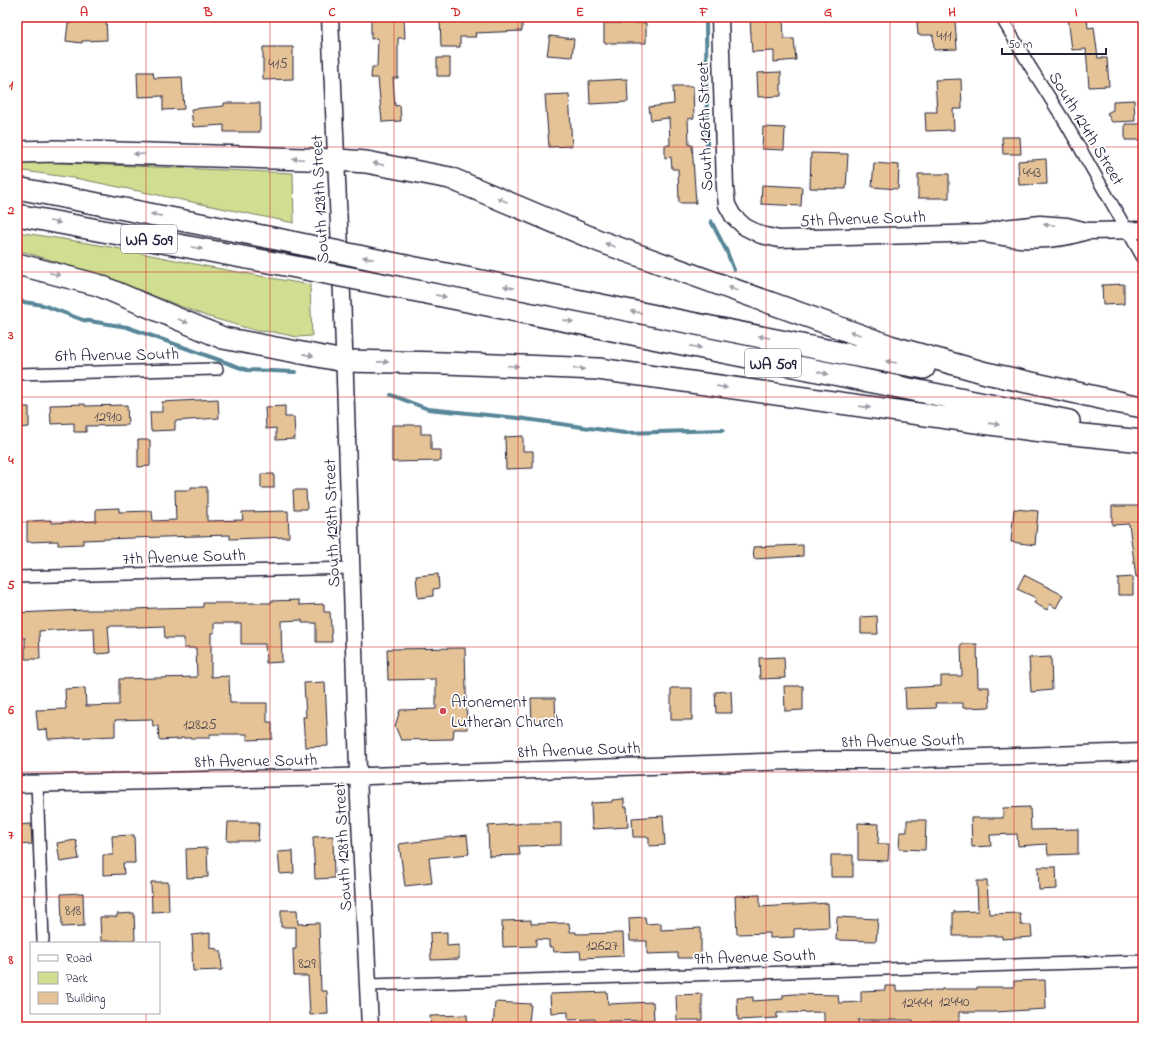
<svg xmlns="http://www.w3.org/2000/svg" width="1160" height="1044" viewBox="0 0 1160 1044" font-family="'Indie Flower',sans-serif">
<rect width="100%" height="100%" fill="#fff"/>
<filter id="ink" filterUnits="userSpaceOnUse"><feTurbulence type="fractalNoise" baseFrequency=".025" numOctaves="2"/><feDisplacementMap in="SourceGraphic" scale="8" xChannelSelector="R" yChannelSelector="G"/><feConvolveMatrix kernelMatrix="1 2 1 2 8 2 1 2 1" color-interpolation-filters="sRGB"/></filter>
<g filter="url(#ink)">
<path fill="#d0de91" stroke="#798066" d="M17,161L293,173L294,223L80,179L17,170Z
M17,232L57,238L111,247L205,266L310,285L312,336L297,337L273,332L257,331L209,317L104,277L51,260L17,250Z"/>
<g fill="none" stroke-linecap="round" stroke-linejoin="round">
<path stroke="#568698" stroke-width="4" d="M706,17L707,149
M711,221L727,252L734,270
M17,301L43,305L83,320L127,327L247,370L295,372
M391,395L428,409L518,418L625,433L723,430"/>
</g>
<path fill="#e5c397" stroke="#22223b" d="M73,17H106L107,40L82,41V43L66,41L68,23H73Z
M371,17H390V20H404L405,38H398V78H393L395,106L400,105L401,121L382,122L378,78H371L372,67H377L378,38L371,39Z
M440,17H522V31L475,33L476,37H460V47H441Z
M1068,17H1087L1088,28L1094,27L1098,58H1107L1109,86L1089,87L1086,49L1072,50Z
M783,18L784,39H794L796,60L774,62V51L752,52L750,19Z
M955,21L957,49L934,50L933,35H918L917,22Z
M604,23H646V43H604Z
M550,36L574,39L572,57L547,55Z
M263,47H293V79L263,80Z
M437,58H450V76H437Z
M137,72H153L154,78L182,77L184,109L163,110V96L138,97Z
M781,72V96L758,97L757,73Z
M627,79L628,102L590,104L589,81Z
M961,79L962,109H953L954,130L926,131L925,112H937L935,80Z
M673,86H693L694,118L688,119L689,145H692L696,203H679L678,169H672L671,157L665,158V145H670L669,118L651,120L649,107L674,104Z
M569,94L572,146L549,147L545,95Z
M1134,100L1135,121L1112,122L1107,113L1113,110V101Z
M224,103H260V132H224V125L193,127L191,109L224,106Z
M1125,124H1143V140H1125Z
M763,127L785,128L784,150L762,149Z
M1002,137H1020L1021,154H1003Z
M811,153L848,154L846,189L810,188Z
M1046,159L1047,184L1019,185L1018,161Z
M874,163L899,165L898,189L872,187Z
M918,174H949V198H918Z
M762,185L802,187L801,206L761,204Z
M1124,284V304L1103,305L1102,285Z
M218,399L219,418L175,421V430L151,431L150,412H162V402Z
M85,404V406L127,405L128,425L86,426V432H74V423L51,424L50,405Z
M285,406V417H294L295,439L276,440V428L266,429L265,407Z
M17,407H29V427L17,428Z
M392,425H421V434H431V450H441V461L392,462Z
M523,436V451H533V468L506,469L505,437Z
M138,440H150V466L138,467Z
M261,474H274V488H261Z
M191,487H207V521L243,520L242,512L288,511L289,537L230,539V535L132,538L83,540V544L58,545V541L27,542V521L51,520V523L96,521V509L119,508V512L152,511L153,521L176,520L175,490H191Z
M293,490H306L307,509H294Z
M1112,506H1143V576L1136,577L1129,524L1112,525Z
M1014,509L1038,511L1035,545L1011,542Z
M803,545V556L754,559L753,547Z
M438,574L439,588L433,589V596L418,598L416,576Z
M1024,575L1063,595L1056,608L1050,604L1047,610L1034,603L1036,598L1017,589Z
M1133,577V595H1118V578Z
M299,600V605L324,604V612H330L332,642H316V623H302V620L281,621L282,662L266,663L265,644H241V623H214V633H211V677L229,676L230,703H267V722H272V739L247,740V734H210V738H181V739L159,740L158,726H153L152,719L115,720V736L48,739L47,729L38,730L36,710L66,709L65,689L85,688L86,706L119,705V679L197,677L196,648H184V638H165L164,626L137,627V626H108L110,653L95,654L94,628L53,630L39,631L40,659H25V638H17V613L85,610H136V609L156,608L203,607V603H271V601Z
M877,616L878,634H861V617Z
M961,644H977L978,687H989L990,707L963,708V703H935L936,708L906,709L905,688L941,686V676H962Z
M465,648L467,729H454L453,739L401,740L395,726L400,710L436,709V679L388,680L387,649Z
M784,657L785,678L760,679L759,658Z
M1051,657L1052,690L1031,692L1029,658Z
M325,682L328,746L305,747L303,717H306L304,683Z
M784,686H803V710L785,711Z
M671,688H692V720H671Z
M731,691L732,713H716L715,692Z
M531,698H555L556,723H532Z
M624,799V807H627L628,827L592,829L591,803L612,802V800Z
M1030,807L1031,830L1078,829V854L1048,855L1047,844L1018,846L1017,834L990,835L991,846L972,847L971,818H1003V808Z
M663,816L665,845L649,846V837H633L632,818Z
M907,820H926L925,850L899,849L900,832H907Z
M228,822H259L258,841H227Z
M530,823H561V845L519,846L520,855L489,856L488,826Z
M858,823L879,824L878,844H889L888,861L858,860Z
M31,824L32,844L17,845V825Z
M134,835L135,863H123L124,874L103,875V855H113L112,836Z
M467,835L469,854L429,858L432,883L405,886L399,844Z
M333,836L334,878L315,879L313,837Z
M76,840L79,859L60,862L57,843Z
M207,848L208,877L187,878L186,849Z
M293,851L294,873L280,874L278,852Z
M831,855H853V877H831Z
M1038,867H1056L1057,889L1039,890Z
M977,881H987L989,914L1020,913L1021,925H1031L1032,937L1002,939V936H953V912L978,911Z
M151,882H168L169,911L152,912Z
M83,893L84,926L62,927L61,894Z
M760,895V907L828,903L829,927L794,929V937L770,938V933L737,934L735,896Z
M281,910H297L298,924L319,923L321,991H327L328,1014L310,1015L308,976H294L293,949H296V927H281Z
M134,913L135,940L101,941L100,917H117V914Z
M645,917L646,924L661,923V930L701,928V958H678V953L647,954V941H630L629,918Z
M837,917L878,919L876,941L836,940Z
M531,920V924L569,923L570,932H576V934L623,933L624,956L581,958L580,951L554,952L553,947H549V940L536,939V946L503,947L502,921Z
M447,932V946L459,945V959L431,960L430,933Z
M210,933V948L217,949V951H221L222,970L193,971L192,952H193L192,935Z
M1045,980L1046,1009L995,1012H959V1022H930V1023L913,1024V1020H858L859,1026L824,1027V1012L777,1013V1018L738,1020L737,998L753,997V1001L783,999V995L795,994L838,995L839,1003L861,1002V991L885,990V986H896V991L942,990V989H977V987H1014V981Z
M607,992L608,1004L653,1002L654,1020L608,1021V1025L595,1026V1019L568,1020V1012L551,1013L550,994Z
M702,994V1020H677L676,995Z
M495,1002L531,1004L529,1022H518L517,1027H493Z
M467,1015L468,1027H431L430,1016Z"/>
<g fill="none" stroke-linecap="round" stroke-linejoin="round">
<g stroke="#22223b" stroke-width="14">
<path id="street" d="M1001,17L1031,68L1065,122L1143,258
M17,374L217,369
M17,577L351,568
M37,783L43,940
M368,985L1143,961"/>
</g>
<g stroke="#22223b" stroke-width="19">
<path id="secondary" d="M330,17L343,319L359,799L370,1027
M720,17L725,188L727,205L733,216L745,227L761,235L779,239L984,233L1004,228L1040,224L1067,226L1087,231L1143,230
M990,235C1021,241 1054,242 1084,232
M17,784L341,777L819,760H891L1143,752"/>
</g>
<g stroke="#22223b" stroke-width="24">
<path id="highway" d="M17,152L56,151L337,160L366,162L450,178L599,241L890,346L986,373L1123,403
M17,188L277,239
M17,215L280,264
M17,264L98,285L223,338L344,361L444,363L598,369L1033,430L1143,441
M406,266L846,354L924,368
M402,288L1069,421
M1110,401L1143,407"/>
</g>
<use href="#street" stroke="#fff" stroke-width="11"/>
<use href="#secondary" stroke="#fff" stroke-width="16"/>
<use href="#highway" stroke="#fff" stroke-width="21"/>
<g stroke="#22223b" stroke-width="24" stroke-linecap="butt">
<path id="highway-bridge" d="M277,239L406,266
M280,264L402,288"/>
</g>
<use href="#highway-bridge" stroke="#fff" stroke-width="21"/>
</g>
<defs><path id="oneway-solid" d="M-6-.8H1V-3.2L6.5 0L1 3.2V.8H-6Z"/></defs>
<g fill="#9c9ca7">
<use href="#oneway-solid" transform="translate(139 154) rotate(-178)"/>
<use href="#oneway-solid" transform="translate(298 159) rotate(-178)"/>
<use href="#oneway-solid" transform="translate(378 164) rotate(-169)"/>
<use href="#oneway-solid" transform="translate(502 200) rotate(-157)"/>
<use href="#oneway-solid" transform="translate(156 215) rotate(-169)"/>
<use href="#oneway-solid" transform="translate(55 222) rotate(10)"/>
<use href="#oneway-solid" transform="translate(1049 225) rotate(-176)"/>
<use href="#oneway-solid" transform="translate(610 245) rotate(-160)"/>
<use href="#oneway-solid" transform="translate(197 248) rotate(10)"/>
<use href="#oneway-solid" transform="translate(368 258) rotate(-168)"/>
<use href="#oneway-solid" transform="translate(55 274) rotate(15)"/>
<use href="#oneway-solid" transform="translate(509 287) rotate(-169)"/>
<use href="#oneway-solid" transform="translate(733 289) rotate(-160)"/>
<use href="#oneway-solid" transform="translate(441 296) rotate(11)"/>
<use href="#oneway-solid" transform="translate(636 312) rotate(-169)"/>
<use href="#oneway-solid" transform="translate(183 321) rotate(23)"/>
<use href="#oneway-solid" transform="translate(568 321) rotate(11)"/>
<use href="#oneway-solid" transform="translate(855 333) rotate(-160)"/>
<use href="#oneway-solid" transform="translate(764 337) rotate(-169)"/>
<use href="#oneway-solid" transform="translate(696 347) rotate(11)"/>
<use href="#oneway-solid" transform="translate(308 355) rotate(11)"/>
<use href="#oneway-solid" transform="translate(383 362) rotate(1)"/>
<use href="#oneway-solid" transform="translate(891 362) rotate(-170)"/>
<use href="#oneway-solid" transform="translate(513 366) rotate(2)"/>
<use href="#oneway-solid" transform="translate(579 369) rotate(3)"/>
<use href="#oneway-solid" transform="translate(823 373) rotate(11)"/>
<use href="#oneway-solid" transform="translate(722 387) rotate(8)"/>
<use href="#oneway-solid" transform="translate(865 407) rotate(8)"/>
<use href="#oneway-solid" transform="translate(994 424) rotate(8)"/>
</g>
</g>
<path fill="none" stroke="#d62828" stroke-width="1" stroke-opacity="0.55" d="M146,17V943M270,17V1027M394,17V1027M518,17V1027M642,17V1027M766,17V1027M890,17V1027M1014,17V1027M17,147H1143M17,272H1143M17,397H1143M17,522H1143M17,647H1143M17,772H1143M17,897H1143M146,1013V1027"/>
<circle fill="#d1495b" stroke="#fff" stroke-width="1.5" cx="443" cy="711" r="4"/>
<g text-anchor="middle" stroke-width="3.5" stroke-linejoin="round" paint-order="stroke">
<g font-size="15" fill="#534a52">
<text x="944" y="40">411</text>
<text x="278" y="68">415</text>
<text x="1032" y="177">443</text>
<text x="108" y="421">12910</text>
<text x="200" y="729">12825</text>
<text x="73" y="915">818</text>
<text x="602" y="950">12627</text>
<text x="307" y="968">829</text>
<text x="954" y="1006">12440</text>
<text x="917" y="1007">12444</text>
</g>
<g fill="#fff" stroke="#646476" stroke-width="1">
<rect x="121" y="225" width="56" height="28" rx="3"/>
<rect x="745" y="349" width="56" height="28" rx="3"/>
</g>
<g font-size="16" font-weight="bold" fill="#22223b">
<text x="149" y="245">WA 509</text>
<text x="773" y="369">WA 509</text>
</g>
<g font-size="17" fill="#22223b" stroke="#fff">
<text transform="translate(704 126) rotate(-92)" y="6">South 126th Street</text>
<text transform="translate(1087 128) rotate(59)" y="6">South 124th Street</text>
<text transform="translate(319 199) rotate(-93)" y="6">South 128th Street</text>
<text transform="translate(863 218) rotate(-2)" y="6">5th Avenue South</text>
<text transform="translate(117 354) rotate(-1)" y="6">6th Avenue South</text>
<text transform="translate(331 523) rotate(-92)" y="6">South 128th Street</text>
<text transform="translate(184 556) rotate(-2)" y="6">7th Avenue South</text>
<text transform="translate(903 740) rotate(-1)" y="6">8th Avenue South</text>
<text transform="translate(579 749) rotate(-2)" y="6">8th Avenue South</text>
<text transform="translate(256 760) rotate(-1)" y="6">8th Avenue South</text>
<text transform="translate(342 847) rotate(-93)" y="6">South 128th Street</text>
<text transform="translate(755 956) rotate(-2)" y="6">9th Avenue South</text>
</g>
<g font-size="17" fill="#22223b" stroke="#fff" text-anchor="start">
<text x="451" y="707">Atonement<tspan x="451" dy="20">Lutheran Church</tspan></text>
</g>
</g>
<rect width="1160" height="1044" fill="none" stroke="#fff" stroke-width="44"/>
<rect x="30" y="942" width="130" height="72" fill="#ffffff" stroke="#a7a7b1"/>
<rect x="38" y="955" width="20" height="6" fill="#ffffff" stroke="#a7a7b1"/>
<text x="66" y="962" font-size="12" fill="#22223b">Road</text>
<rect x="38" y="972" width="20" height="12" fill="#d0de91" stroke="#a7a7b1"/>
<text x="66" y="982" font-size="12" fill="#22223b">Park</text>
<rect x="38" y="992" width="20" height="12" fill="#e5c397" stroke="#a7a7b1"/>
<text x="66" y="1002" font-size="12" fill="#22223b">Building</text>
<path d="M1002 48v6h104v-6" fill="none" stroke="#22223b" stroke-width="2"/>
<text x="1008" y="48" font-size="12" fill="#22223b" stroke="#ffffff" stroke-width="3" paint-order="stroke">50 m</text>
<rect x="22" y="22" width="1116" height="1000" fill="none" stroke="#d62828" stroke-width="1.5"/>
<g font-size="13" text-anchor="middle" font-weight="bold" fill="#d62828">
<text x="84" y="16">A</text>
<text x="208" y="16">B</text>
<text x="332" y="16">C</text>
<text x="456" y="16">D</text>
<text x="580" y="16">E</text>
<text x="704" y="16">F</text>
<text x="828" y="16">G</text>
<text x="952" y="16">H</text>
<text x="1076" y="16">I</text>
<text x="11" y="89">1</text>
<text x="11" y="214">2</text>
<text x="11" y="339">3</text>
<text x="11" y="464">4</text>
<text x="11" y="589">5</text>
<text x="11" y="714">6</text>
<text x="11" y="839">7</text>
<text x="11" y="964">8</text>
</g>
</svg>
